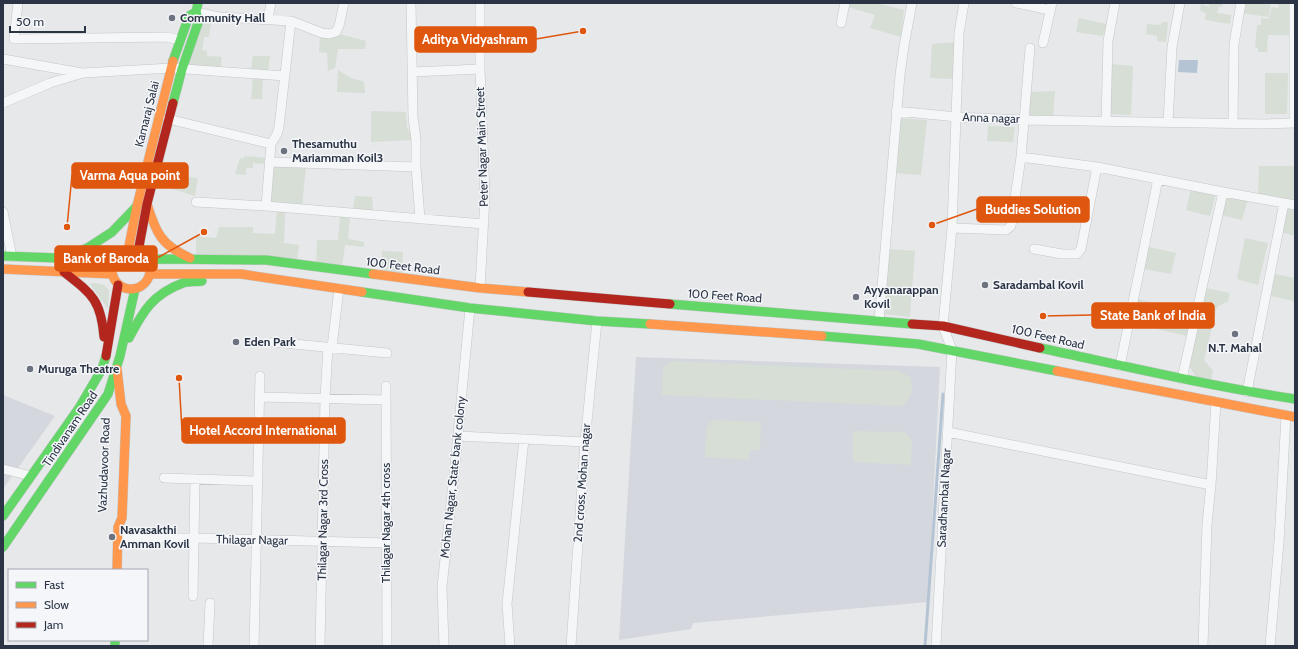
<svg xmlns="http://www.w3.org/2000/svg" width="1298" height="649" viewBox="0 0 1298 649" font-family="Cabin,sans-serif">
<rect width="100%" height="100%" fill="#e6e8ea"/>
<path fill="#d4d7dd" d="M636,357L940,367L928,602L693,623L691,629L619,640Z
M3,395L55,416L3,489Z"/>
<path fill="#d6ded6" d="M849,3H876L904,10L901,37L870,28L875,15L848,7Z
M1209,3H1223L1222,7L1219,6L1217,13L1231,15L1230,24L1205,20L1206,13L1200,11L1201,4L1209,7Z
M1244,3H1261L1271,5L1268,17L1242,13Z
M1279,3H1292L1291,35H1268L1267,52H1258V48L1255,47L1257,25H1261V18L1268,19L1272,7L1278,8Z
M204,16L212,17L209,37H204L202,50L207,51V56L222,57L220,70L187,68Z
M1079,18L1107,24L1103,36L1076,32Z
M1162,22H1168L1166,42L1157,41V36L1146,34L1147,24L1161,25Z
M339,34L366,41L365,49H338L335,68L328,71L327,53L319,52L320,37Z
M956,42L954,79L930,78L932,44Z
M253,56H270L268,71L251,70Z
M1111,64L1133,66L1131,115L1108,114Z
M338,70L351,78L364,82L365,93L337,92Z
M1265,73H1288L1287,114H1265Z
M253,76L263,77L262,99H251Z
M1055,91L1053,116H1030V92Z
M371,111L406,112L407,127L413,140L371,142Z
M899,118L927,120L921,175L895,173Z
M988,126L1015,127L1013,142L987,141Z
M245,156L266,158V164L253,163V168H246V175L235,174L240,158L243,159Z
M273,165L306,166L302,207L270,204Z
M1259,166H1295V202L1258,196Z
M163,167L188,172V177L198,178L195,196L160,185Z
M1191,189L1216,194L1210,216L1186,210Z
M1224,195L1248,199L1242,220L1220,215Z
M355,196L372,197L373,211L353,209Z
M1287,206L1295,208V236L1281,232Z
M277,210L285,211L284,243L299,245L297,261L196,256V236L216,238L219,227H253V233L275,234Z
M340,216L350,217L348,239L364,242V247L345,245L342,267L316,264L317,240H338Z
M1245,238L1268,243L1258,285L1237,279Z
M1149,247L1176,253L1171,274L1144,269Z
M889,249L915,251L910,317L884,314Z
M382,251L403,252L402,273L381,271Z
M1275,274L1295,278V296L1294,301L1271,296Z
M94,283L104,285L109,290L108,309L90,284Z
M1206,288L1230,293L1228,301L1217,307L1204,360L1213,371L1211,380L1196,377L1189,366Z
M1137,299L1192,312L1187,336L1153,328L1157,311L1136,305Z
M672,361L899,371L910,377C914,391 912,397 902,406L662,395L663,366Z
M715,420L761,422L760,450H750L749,460L705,457L706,430L709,423Z
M853,431L903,432L909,436L912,443L911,465L853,462Z"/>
<path fill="#b4c4d5" d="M1179,60H1198L1197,73L1178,72Z"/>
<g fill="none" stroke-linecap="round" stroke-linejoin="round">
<path stroke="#b4c4d5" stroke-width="3" d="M925,646L943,394"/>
<g stroke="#c4c6c8" stroke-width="10">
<path id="street" d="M18,3L14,39L167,37L180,40
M411,3L413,117L416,140V167L420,219
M1016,3L1050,10
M1294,3V123
M480,6V69L485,197L480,288
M196,12L219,17L291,21L322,33L329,34L336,32L339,26L344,3
M268,19L271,3
M841,23L845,3
M1043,43L1052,3
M3,59L82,73
M412,72L480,69
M3,103L50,83L83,73L171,68L285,76
M896,111L957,117L1024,120L1264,124L1295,123
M168,119L271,144
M1106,121L1108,41L1115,3
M1168,122L1172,47L1180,3
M1233,124L1234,44L1241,3
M1021,157L1097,167L1223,192L1295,205
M269,162L416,167
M196,202L266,206L484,224
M266,206L271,144L277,134L279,127L291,21
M3,212L12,257
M952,228L1006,230L1011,226L1021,157L1030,48
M1034,249L1062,254H1077L1081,249L1097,167
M879,321L900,75L904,46L912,3
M273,342L387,353
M332,347L339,288
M1120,366L1158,179
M1182,379L1223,192
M386,386L387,646
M1247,392L1284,203
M260,397L386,400
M948,432L1211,485
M458,436L585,442
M3,469L31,476
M164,478L258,481
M118,538H194L386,543
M193,596L195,479
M208,646L210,603
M254,646L260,376
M320,646L325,398L328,347
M444,646L442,587L455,465L470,308
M510,646L507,604L524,439
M571,646L585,442L597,321
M936,646L952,350L943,326L952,228L959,33L964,3
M1203,646L1207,524L1211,485L1216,402
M1270,646L1279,542L1286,416"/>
</g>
<g stroke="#c4c6c8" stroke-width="10">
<path id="fast" d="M173,61L189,16L196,12
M173,103L182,69L199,20L196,12L198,3
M3,256L114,260
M66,258L89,247L112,232L137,206
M147,260L161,259L266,260L373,274
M362,292L470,308L597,321L650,324
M670,304L912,324
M822,336L918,344L1057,371
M129,338C143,311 153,294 183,283C189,281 196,282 202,281
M1040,348C1125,366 1209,386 1295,399
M3,516L79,408L102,369L106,356
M3,547L108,394L120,356L135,289
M115,640V646"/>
</g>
<g stroke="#c4c6c8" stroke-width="10">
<path id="slow" d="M147,204C156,233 161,245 190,258
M112 270a19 19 0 1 1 38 0a19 19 0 1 1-38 0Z
M128,251L137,206L173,61
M3,269L112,274
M150,274H241L362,292
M373,274L480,288L528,292
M650,324L822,336
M117,369L121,404L126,416L122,518L118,527L117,570
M1057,371L1295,417"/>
</g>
<g stroke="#c4c6c8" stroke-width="10">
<path id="jam" d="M138,252L147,204L173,103
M64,272C92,294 101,300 104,337
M528,292L670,304
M912,324L943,326L1040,348
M106,356L118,285"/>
</g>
<use href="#street" stroke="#f5f6f7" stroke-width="9"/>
<use href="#fast" stroke="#63d668" stroke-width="9"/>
<use href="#slow" stroke="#ff974d" stroke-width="9"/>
<use href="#jam" stroke="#b3261e" stroke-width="9"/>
</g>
<g fill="#6c737f" stroke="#f4f6f9" stroke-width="1.5">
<circle cx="172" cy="18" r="4"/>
<circle cx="284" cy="151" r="4"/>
<circle cx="985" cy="285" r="4"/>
<circle cx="856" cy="297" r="4"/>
<circle cx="1235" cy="334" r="4"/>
<circle cx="236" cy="342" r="4"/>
<circle cx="30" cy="369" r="4"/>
<circle cx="112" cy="537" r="4"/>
</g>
<g text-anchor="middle" stroke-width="3" stroke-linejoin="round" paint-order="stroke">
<g font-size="12" font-weight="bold" fill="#2b3445" stroke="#f4f6f9" text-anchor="start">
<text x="180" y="22">Community Hall</text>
<text x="292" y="148">Thesamuthu<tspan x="292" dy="14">Mariamman Koil3</tspan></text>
<text x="993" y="289">Saradambal Kovil</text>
<text x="864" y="294">Ayyanarappan<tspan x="864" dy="14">Kovil</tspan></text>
<text x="244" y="346">Eden Park</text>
<text x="1235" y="352" text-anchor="middle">N.T. Mahal</text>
<text x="38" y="373">Muruga Theatre</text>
<text x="120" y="534">Navasakthi<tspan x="120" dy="14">Amman Kovil</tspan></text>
</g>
<g font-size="12" fill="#2b3445" stroke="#f4f6f9">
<text transform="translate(147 114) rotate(-76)" y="4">Kamaraj Salai</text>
<text transform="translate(991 118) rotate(2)" y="4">Anna nagar</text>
<text transform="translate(482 147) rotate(-92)" y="4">Peter Nagar Main Street</text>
<text transform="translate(403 266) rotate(7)" y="4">100 Feet Road</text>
<text transform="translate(725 296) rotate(4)" y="4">100 Feet Road</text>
<text transform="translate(1048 337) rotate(13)" y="4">100 Feet Road</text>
<text transform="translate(70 429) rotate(-56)" y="4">Tindivanam Road</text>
<text transform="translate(104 465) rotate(-88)" y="4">Vazhudavoor Road</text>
<text transform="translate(453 477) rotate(-84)" y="4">Mohan Nagar, State bank colony</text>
<text transform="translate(582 483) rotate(-86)" y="4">2nd cross, Mohan nagar</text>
<text transform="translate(944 498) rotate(-87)" y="4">Saradhambal Nagar</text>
<text transform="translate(323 520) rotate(-89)" y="4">Thilagar Nagar 3rd Cross</text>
<text transform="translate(386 523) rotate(-90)" y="4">Thilagar Nagar 4th cross</text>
<text transform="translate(252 540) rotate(1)" y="4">Thilagar Nagar</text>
</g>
</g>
<path fill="none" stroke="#df570f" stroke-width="1.5" d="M583 31L536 39M67 227L72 175M932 225L977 209M204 232L157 258M1043 316L1092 315M179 378L182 431"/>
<g fill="#df570f" stroke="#f4f6f9" stroke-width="1.5">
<circle cx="583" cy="31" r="4"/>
<circle cx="67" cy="227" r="4"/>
<circle cx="932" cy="225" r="4"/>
<circle cx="204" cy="232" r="4"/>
<circle cx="1043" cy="316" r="4"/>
<circle cx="179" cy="378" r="4"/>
</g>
<g fill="#df570f" stroke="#df570f" stroke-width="1.5">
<rect x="415" y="27" width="121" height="25" rx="4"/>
<rect x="72" y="163" width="116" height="25" rx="4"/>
<rect x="977" y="197" width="112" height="25" rx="4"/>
<rect x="55" y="246" width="102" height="25" rx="4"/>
<rect x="1092" y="303" width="122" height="25" rx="4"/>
<rect x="182" y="418" width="163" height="25" rx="4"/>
</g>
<g font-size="13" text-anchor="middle" font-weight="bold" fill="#fff">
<text x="475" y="44">Aditya Vidyashram</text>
<text x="130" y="180">Varma Aqua point</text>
<text x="1033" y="214">Buddies Solution</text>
<text x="106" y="263">Bank of Baroda</text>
<text x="1153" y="320">State Bank of India</text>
<text x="263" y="435">Hotel Accord International</text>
</g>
<rect width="1298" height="649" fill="none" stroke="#2b3445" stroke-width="8"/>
<rect x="8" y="569" width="140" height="72" fill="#f4f6f9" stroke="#a4a8b1"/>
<rect x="16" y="582" width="20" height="6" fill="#63d668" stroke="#a4a8b1"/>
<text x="44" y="589" font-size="12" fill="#2b3445">Fast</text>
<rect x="16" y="602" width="20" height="6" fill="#ff974d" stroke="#a4a8b1"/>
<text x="44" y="609" font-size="12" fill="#2b3445">Slow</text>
<rect x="16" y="622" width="20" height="6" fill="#b3261e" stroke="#a4a8b1"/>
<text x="44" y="629" font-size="12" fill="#2b3445">Jam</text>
<path d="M10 26v6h75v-6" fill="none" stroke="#2b3445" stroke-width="2"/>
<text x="16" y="26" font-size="12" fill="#2b3445" stroke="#f4f6f9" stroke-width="3" paint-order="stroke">50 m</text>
</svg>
